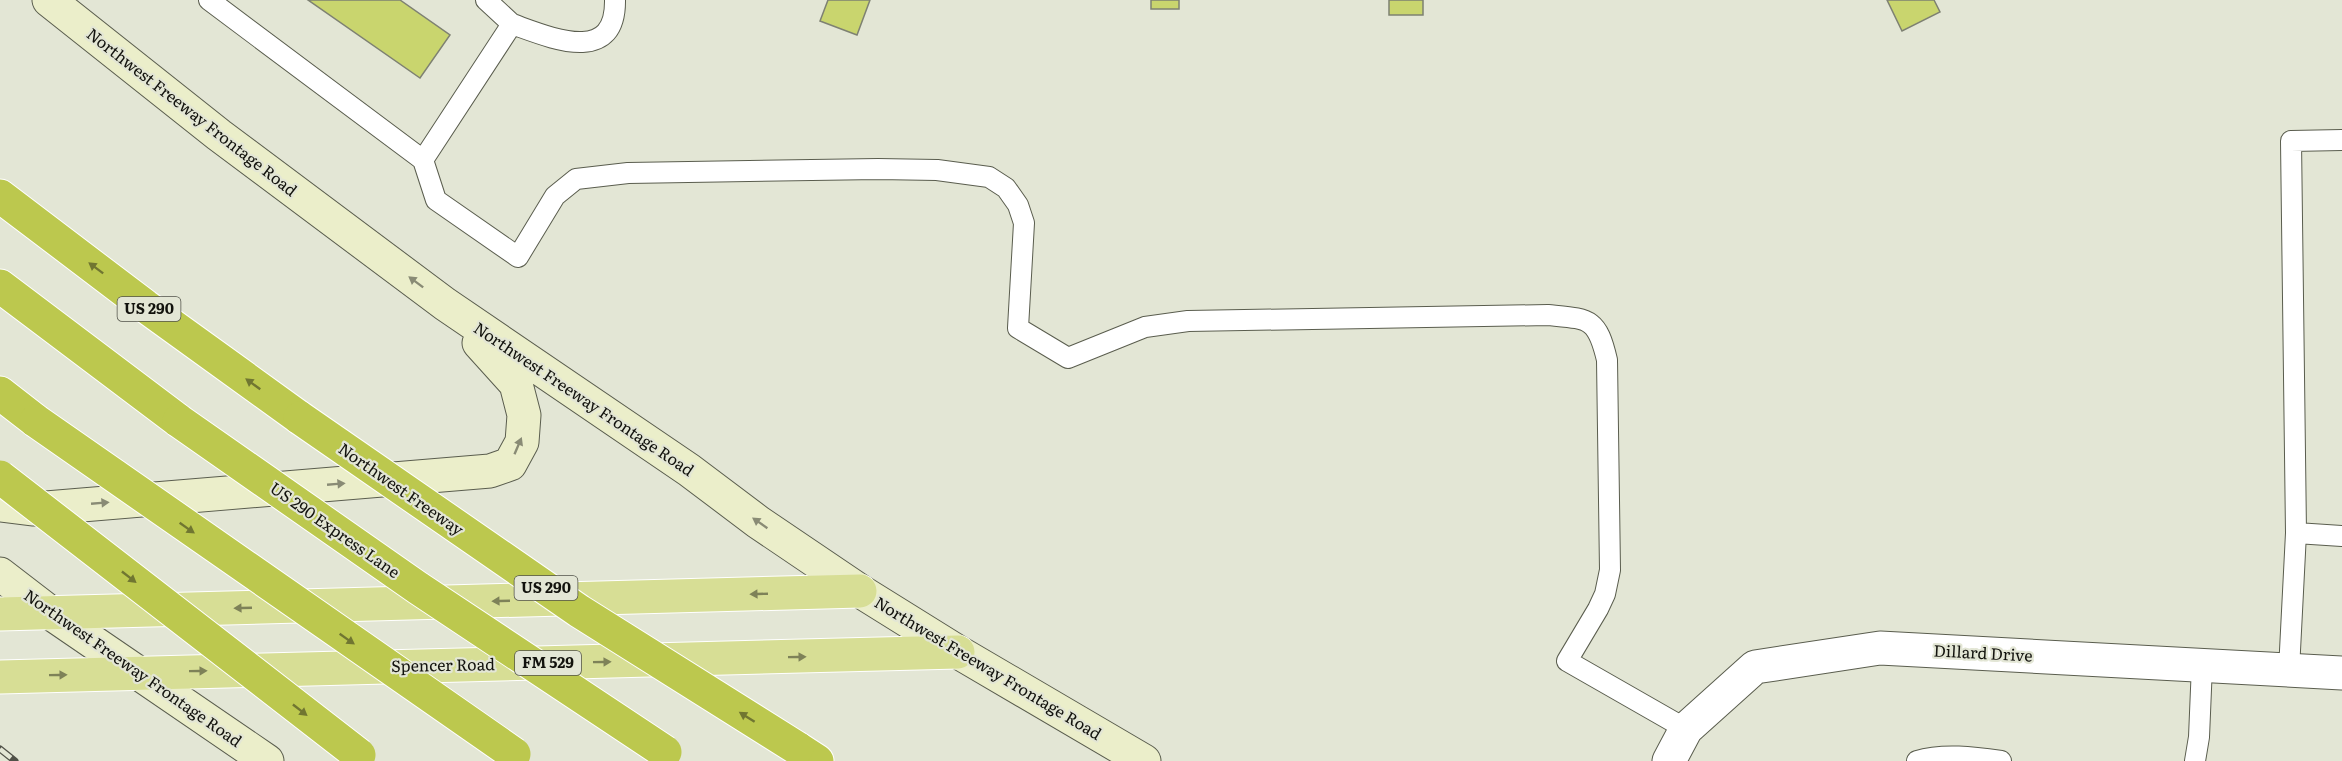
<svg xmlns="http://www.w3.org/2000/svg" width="2342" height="761" viewBox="0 0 2342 761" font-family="Literata,serif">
<rect width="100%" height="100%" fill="#e3e6d5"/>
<path fill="#c9d56e" stroke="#7e8172" stroke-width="1.5" d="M308,0H400L450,35L420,78Z
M828,0H870L857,35L820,21Z
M1151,0H1179V9H1151Z
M1389,0H1423V15H1389Z
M1887,0H1934L1940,12L1902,31Z"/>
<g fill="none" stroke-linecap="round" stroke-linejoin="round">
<g stroke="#5a5d4e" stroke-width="22">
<path id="service" d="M209,0L423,160L512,24L486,0
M512,24C549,37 616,67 615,0
M423,160L436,200L518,257L555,196L576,179L628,173L878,169L937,170L989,177L1006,188L1018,205L1024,223L1018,328L1068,358L1145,327L1188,321L1548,315C1589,319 1597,317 1607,360L1610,570L1605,594L1598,609L1567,661L1686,729
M2296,533L2291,141L2342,140
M2289,670L2296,533L2342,536
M1917,761C1943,753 1974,757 2001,761
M2195,761L2199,737L2202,665"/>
</g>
<g stroke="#5a5d4e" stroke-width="35">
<path id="minor" d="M1669,761L1686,729L1755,667L1880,648L2342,673"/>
</g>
<g stroke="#5a5d4e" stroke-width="35">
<path id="secondary" d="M49,0L219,135L445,304L689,470L758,522L860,591L958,652L1144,761
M0,505L34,509L490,471L510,464L522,442L524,415L516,384L479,343
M0,574L52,614L267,761"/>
</g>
<g stroke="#fff" stroke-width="35">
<path id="primary" d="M0,614L860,591
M0,677L958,652"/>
</g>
<g stroke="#fff" stroke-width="35">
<path id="motorway" d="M0,196L145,306L300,418
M0,286L179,421
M0,393L36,421
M797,748L817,761"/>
</g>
<use href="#service" stroke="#fff" stroke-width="20"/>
<use href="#minor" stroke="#fff" stroke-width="33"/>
<use href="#secondary" stroke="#ebeeca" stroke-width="33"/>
<use href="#primary" stroke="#d7de95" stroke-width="33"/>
<use href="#motorway" stroke="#bcc84e" stroke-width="33"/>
<g stroke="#505148" stroke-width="7">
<path id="rail" d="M0,749L15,761"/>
</g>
<use href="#rail" stroke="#e3e6d5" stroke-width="4.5" stroke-dasharray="14" stroke-linecap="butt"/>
<g stroke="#fff" stroke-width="35" stroke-linecap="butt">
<path id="motorway-bridge" d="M300,418L579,611L797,748
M36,421L514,754
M179,421L418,588L665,752
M0,477L359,755"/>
</g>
<use href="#motorway-bridge" stroke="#bcc84e" stroke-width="33"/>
</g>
<defs><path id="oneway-solid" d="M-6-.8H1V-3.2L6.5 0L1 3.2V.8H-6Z" transform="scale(1.5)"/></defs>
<g fill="#707631">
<use href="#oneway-solid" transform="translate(96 268) rotate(-143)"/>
<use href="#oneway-solid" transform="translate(253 384) rotate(-144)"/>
<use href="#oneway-solid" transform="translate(187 528) rotate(35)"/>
<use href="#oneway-solid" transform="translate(129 577) rotate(38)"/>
<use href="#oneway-solid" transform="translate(347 639) rotate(35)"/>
<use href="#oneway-solid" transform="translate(300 710) rotate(38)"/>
<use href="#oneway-solid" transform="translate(747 717) rotate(-148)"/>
</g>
<g fill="#898b75">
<use href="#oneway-solid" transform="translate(416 282) rotate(-143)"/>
<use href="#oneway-solid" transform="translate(518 446) rotate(-67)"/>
<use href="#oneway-solid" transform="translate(336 484) rotate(-5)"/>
<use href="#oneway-solid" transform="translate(100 503) rotate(-5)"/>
<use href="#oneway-solid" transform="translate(760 523) rotate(-145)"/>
</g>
<g fill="#7e8258">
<use href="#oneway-solid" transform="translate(759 594) rotate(178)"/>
<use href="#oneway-solid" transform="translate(501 601) rotate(178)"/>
<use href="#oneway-solid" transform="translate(243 608) rotate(178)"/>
<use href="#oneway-solid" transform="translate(797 657) rotate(-1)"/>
<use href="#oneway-solid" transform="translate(602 662) rotate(-1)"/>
<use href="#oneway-solid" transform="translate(198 671) rotate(-1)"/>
<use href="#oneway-solid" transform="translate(58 675) rotate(-1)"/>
</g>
<g text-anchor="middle" stroke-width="4.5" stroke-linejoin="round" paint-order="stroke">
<g fill="#e3e6d5" stroke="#515249" stroke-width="1.5">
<rect x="117.5" y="297" width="63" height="24" rx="4.5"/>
<rect x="514.5" y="576" width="63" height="24" rx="4.5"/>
<rect x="515" y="651" width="66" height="24" rx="4.5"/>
</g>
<g font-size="15" font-weight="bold" fill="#12120d">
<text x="149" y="314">US 290</text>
<text x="546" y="593">US 290</text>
<text x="548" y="668">FM 529</text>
</g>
<g font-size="16" fill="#12120d" stroke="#e3e6d5">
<text transform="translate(192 112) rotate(38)" y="6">Northwest Freeway Frontage Road</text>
<text transform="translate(584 399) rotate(34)" y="6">Northwest Freeway Frontage Road</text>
<text transform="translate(401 489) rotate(35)" y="6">Northwest Freeway</text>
<text transform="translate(335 530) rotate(35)" y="6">US 290 Express Lane</text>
<text transform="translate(1983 653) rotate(3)" y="6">Dillard Drive</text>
<text transform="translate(443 665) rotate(-1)" y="6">Spencer Road</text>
<text transform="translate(133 668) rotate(35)" y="6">Northwest Freeway Frontage Road</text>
<text transform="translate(988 668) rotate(31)" y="6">Northwest Freeway Frontage Road</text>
</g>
</g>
</svg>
